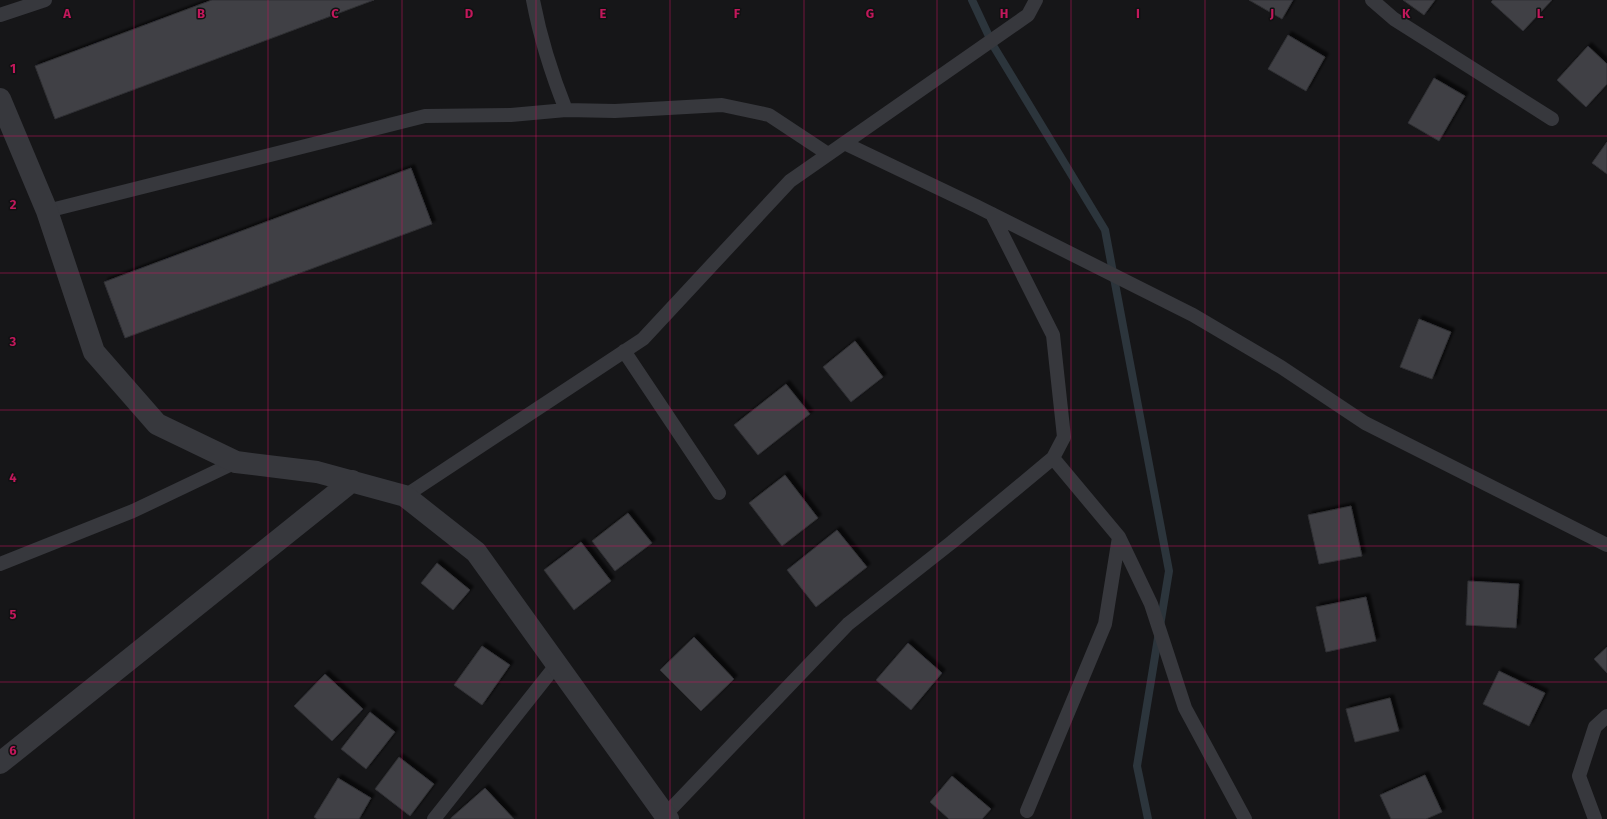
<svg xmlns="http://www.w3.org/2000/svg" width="1607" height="819" viewBox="0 0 1607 819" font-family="'Fira Sans',sans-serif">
<defs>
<filter id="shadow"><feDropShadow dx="3.5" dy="-3.5" stdDeviation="1" flood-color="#0009"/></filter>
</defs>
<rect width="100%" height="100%" fill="#161618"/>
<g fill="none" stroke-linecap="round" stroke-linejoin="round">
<path stroke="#2c353c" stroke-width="8" d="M972,0L994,47L1105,230L1169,571L1137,766L1148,819"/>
</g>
<path fill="#404145" stroke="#303034" filter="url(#shadow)" d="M212,0H374L55,119L35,66Z
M1249,0H1293L1282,19Z
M1403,0H1435L1424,15Z
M1493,0H1552L1523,31L1491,2Z
M1288,35L1325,57L1306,91L1268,69Z
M1588,46L1607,64V84L1586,107L1557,80Z
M1434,78L1465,96L1439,141L1408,123Z
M1607,142V174L1592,163Z
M411,168L432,224L125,338L104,282Z
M1419,319L1451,332L1432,379L1400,367Z
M855,341L883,377L851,402L823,367Z
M786,384L810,414L758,455L734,425Z
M785,475L818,518L782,546L749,503Z
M1351,506L1362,556L1319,564L1308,515Z
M628,513L652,543L615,571L592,541Z
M837,530L867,567L816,607L787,570Z
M581,542L611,581L574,610L544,570Z
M437,563L470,590L453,610L421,583Z
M1468,581L1519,584L1516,628L1466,625Z
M1366,597L1376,641L1326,652L1316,607Z
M694,637L734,679L701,711L660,670Z
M908,643L942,673L911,710L876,680Z
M482,646L510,665L482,705L454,685Z
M1607,647V673L1594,659Z
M1499,671L1545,693L1529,726L1483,704Z
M325,674L363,709L332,741L294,706Z
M1390,698L1399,731L1355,742L1346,709Z
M370,712L395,732L366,769L341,749Z
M399,757L434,784L410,816L375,789Z
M1425,775L1442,812L1426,819H1391L1380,795Z
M952,776L991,809L982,819H949L930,802Z
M338,778L371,798L359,819H317L314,817Z
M485,788L514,819H451V818Z"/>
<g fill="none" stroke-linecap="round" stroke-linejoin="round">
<path stroke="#37383d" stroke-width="14" d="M533,0C540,37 552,75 566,110L615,111L722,105L769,115L828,154
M1372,0L1394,19L1552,119
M0,15L45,0
M844,143L976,206L1193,315L1281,367L1365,423L1607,545
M47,211L425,116L511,115L566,110
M624,351L719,493
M1053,458L1119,537L1151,604L1185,708L1245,819
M405,496L643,339L790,181L1028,15L1036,0
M0,564L133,511L236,462
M1027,811L1105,624L1119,537
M665,815L848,624L952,542L1053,458L1064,437L1053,335L992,214
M434,819L557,664
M1595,819L1579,776L1595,727L1607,716"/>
<path stroke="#37383d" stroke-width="22" d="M0,99L47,211L94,352L157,424L236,462L317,472L405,496L476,552L668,819
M0,763L352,481"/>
</g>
<path fill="none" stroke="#c2185b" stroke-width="1" stroke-opacity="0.55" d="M134,0V819M268,0V819M402,0V819M536,0V819M670,0V819M804,0V819M937,0V819M1071,0V819M1205,0V819M1339,0V819M1473,0V819M0,136H1607M0,273H1607M0,410H1607M0,546H1607M0,682H1607"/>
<g font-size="13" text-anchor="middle" font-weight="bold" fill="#c2185b" stroke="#111113" stroke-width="3" stroke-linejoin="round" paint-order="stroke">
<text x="67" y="18">A</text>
<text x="201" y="18">B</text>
<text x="335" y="18">C</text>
<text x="469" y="18">D</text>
<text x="603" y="18">E</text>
<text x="737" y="18">F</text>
<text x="870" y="18">G</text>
<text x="1004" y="18">H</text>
<text x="1138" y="18">I</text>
<text x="1272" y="18">J</text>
<text x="1406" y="18">K</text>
<text x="1540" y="18">L</text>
<text x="13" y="73">1</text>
<text x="13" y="209">2</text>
<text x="13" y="346">3</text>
<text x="13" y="482">4</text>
<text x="13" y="619">5</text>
<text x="13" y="755">6</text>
</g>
</svg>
